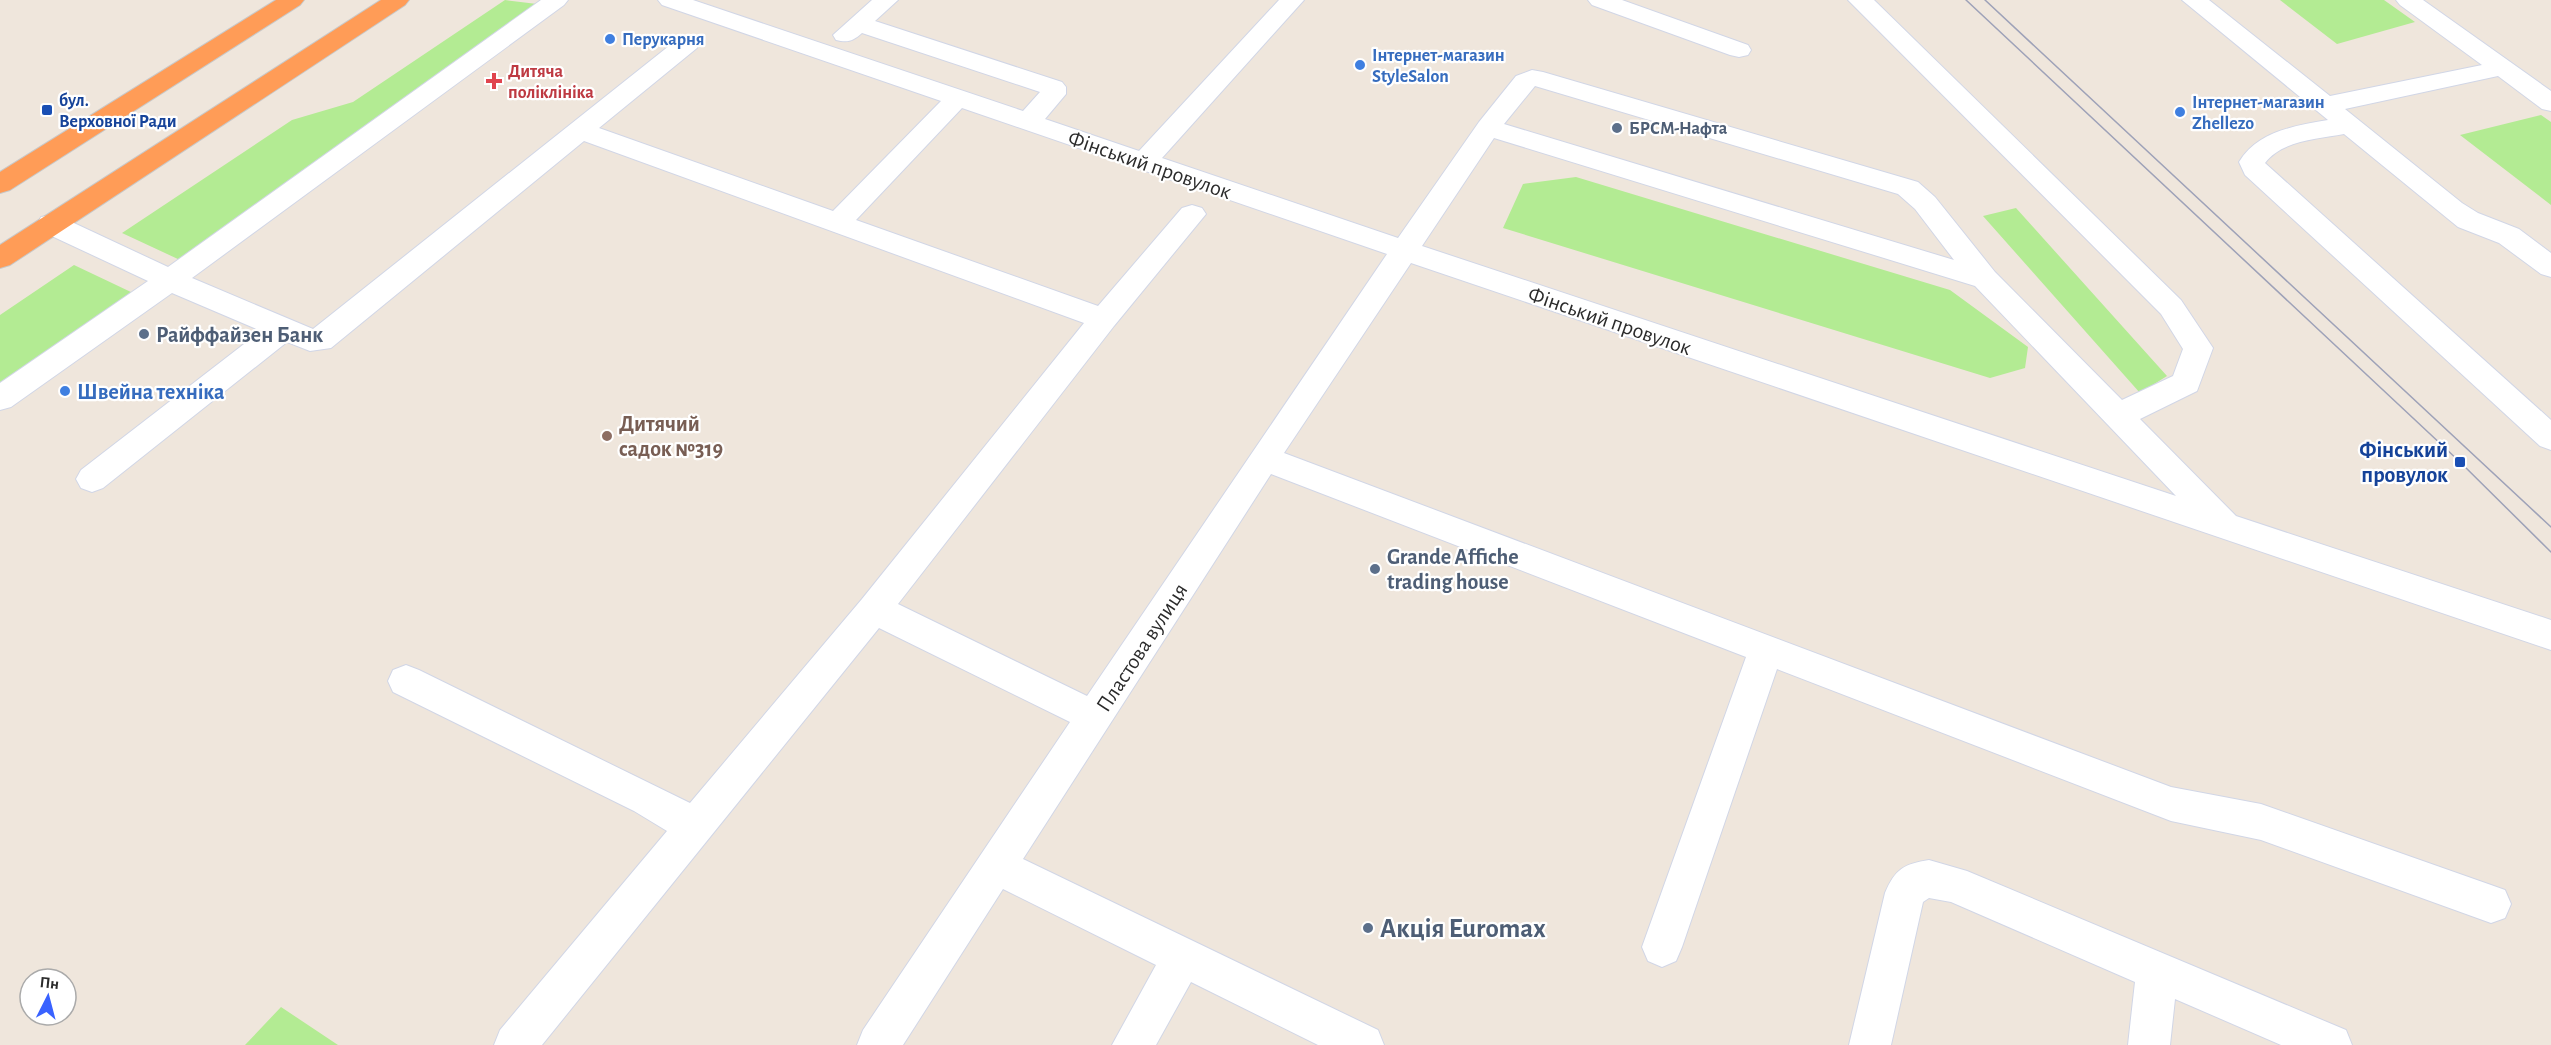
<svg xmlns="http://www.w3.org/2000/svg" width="2551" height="1045" viewBox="0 0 2551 1045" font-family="'Alegreya Sans',sans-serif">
<rect width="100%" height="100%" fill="#efe6dc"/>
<path fill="#b3eb93" d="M505,0L537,4L180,260L122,233L292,120L353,102Z
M2280,0H2384L2415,22L2337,44Z
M2541,115L2551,122V205L2460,135Z
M1576,177L1950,290L2028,347L2025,368L1990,378L1503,228L1523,184Z
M2016,208L2167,376L2140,393L1983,216Z
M74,265L133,293L0,386V315Z
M281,1007L338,1045H245Z"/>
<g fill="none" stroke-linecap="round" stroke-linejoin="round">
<g stroke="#d1d6e6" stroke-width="2">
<path id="minor" d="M541,0H568L564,5L192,278L313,329L679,38L688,36L697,38L700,43L697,48L599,128L833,211L941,101L662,5L658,0H693L1023,111L1040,92L862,33C853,41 848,43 836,40L833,35L872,0H898L875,21L1062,82L1066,87V94L1045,119L1139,151L1279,0H1304L1162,158L1398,238L1479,122L1516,76L1532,70L1543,72L1918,182L1935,197L1995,272L2122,400L2173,376L2183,349L2161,314L1848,0H1874L2181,300L2213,348L2197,391L2140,419L2236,516L2551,620V650L1411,263L1284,453L2171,787L2261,804L2491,885L2505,890L2511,904L2505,918L2491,923L2261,840L2171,821L1777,669L1682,947L1676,961L1662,967L1648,961L1642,947L1746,657L1271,474L1023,859L1378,1030L1384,1045H1318L1191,982L1156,1045H1112L1156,965L1003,889L903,1045H857L863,1030L1070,722L879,628L542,1045H494L500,1030L667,831L634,811L393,692L388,681L393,670L406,665L419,670L690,803L862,599L1084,323L584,141L331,348L310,351L287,342L103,488L92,492L81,488L76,479L81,470L261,331L172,293L11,407L0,410V383L148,281L41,231L37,224L41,217L51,215L61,217L168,267ZM1535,86L1898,194L1915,209L1954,260L1504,124ZM962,108L1387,254L1087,696L898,604L1114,326L1206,214L1202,208L1192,205L1182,208L1098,306L856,220ZM1494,138L1975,286L2176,496L1422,246Z
M1588,0H1622L1748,45L1751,50L1748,55L1739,57L1730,55L1592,5Z
M2182,0H2209L2330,96L2482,65L2400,5L2396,0H2423L2551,91V111L2542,109L2498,76L2345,109L2462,203L2478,213L2519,229L2551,253V277L2541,274L2499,243L2458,227L2344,134C2319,139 2282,140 2265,163L2551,420V450L2540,446L2245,175L2239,162C2258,131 2294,126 2328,120Z
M1929,860L1967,871L2346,1030L2352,1045H2281L2175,999L2170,1045H2128L2135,982L1951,902L1929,898L1923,902L1891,1045H1849L1885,893C1895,869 1904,864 1929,860Z"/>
</g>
<g stroke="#c8c8c8" stroke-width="2">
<path id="highway" d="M276,0H304L300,5L10,190L0,193V172Z
M381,0H409L405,5L10,265L0,268V245Z"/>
</g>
<use href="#minor" fill="#fff" fill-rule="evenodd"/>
<use href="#highway" fill="#ff9c57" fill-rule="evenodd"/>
<path stroke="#9ea2b8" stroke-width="1.5" d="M1966,0L2460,462L2551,552
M1985,0L2551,527"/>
</g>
<g fill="#3f7fe0" stroke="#fff" stroke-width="2">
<circle cx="610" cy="39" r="6"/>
<circle cx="1360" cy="65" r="6"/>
<circle cx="2180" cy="112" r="6"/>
<circle cx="65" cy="391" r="6"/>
</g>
<path fill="#e0444e" stroke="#fff" stroke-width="2" d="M491 72h6v6h6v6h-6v6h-6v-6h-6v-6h6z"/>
<g fill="#1a4fb4" stroke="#fff" stroke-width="2">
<rect x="41" y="104" width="12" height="12" rx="3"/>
<rect x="2454" y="456" width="12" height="12" rx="3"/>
</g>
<g fill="#5c6f8a" stroke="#fff" stroke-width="2">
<circle cx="1617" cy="128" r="6"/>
<circle cx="144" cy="334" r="6"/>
<circle cx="1375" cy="569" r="6"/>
<circle cx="1368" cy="928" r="6"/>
</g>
<circle fill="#8d6e63" stroke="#fff" stroke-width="2" cx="607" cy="436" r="6"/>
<g text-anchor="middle" stroke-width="4.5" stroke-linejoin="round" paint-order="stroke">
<g font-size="18" font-weight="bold" fill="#366cbe" stroke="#fff" text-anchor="start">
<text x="622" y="45">Перукарня</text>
<text x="1372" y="61">Інтернет-магазин<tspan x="1372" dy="21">StyleSalon</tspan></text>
<text x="2192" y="108">Інтернет-магазин<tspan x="2192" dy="21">Zhellezo</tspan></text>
</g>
<g font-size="18" font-weight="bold" fill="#be3a42" stroke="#fff" text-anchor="start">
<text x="508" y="77">Дитяча<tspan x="508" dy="21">поліклініка</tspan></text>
</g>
<g font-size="18" font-weight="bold" fill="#164399" stroke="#fff" text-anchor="start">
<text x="59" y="106">бул.<tspan x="59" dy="21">Верховної Ради</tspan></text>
</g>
<g font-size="18" font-weight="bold" fill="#4e5e75" stroke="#fff" text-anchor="start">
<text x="1629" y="134">БРСМ-Нафта</text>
</g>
<g font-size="22" fill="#2b2b2b" stroke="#fff">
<text transform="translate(1150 164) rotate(19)" y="8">Фінський провулок</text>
<text transform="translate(1610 320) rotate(19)" y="8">Фінський провулок</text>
<text transform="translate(1141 647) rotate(-57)" y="8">Пластова вулиця</text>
</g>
<g font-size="22" font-weight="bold" fill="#4e5e75" stroke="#fff" text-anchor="start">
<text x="156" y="342">Райффайзен Банк</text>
<text x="1387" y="564">Grande Affiche<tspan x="1387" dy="25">trading house</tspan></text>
</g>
<g font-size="22" font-weight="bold" fill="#366cbe" stroke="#fff" text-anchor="start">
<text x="77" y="399">Швейна техніка</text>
</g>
<g font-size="22" font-weight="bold" fill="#785e54" stroke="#fff" text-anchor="start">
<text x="619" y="431">Дитячий<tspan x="619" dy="25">садок №319</tspan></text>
</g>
<g font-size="22" font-weight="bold" fill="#164399" stroke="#fff" text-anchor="end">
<text x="2448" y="457">Фінський<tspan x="2448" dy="25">провулок</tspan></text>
</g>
<g font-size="27" font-weight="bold" fill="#4e5e75" stroke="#fff" text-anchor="start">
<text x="1380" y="937">Акція Euromax</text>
</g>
</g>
<g transform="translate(48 997) rotate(6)"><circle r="28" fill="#ffffff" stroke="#aaaaaa" stroke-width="1.5"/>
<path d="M0-4.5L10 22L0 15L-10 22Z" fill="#3962ff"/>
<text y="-9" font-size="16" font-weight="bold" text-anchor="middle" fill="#2b2b2b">Пн</text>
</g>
</svg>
